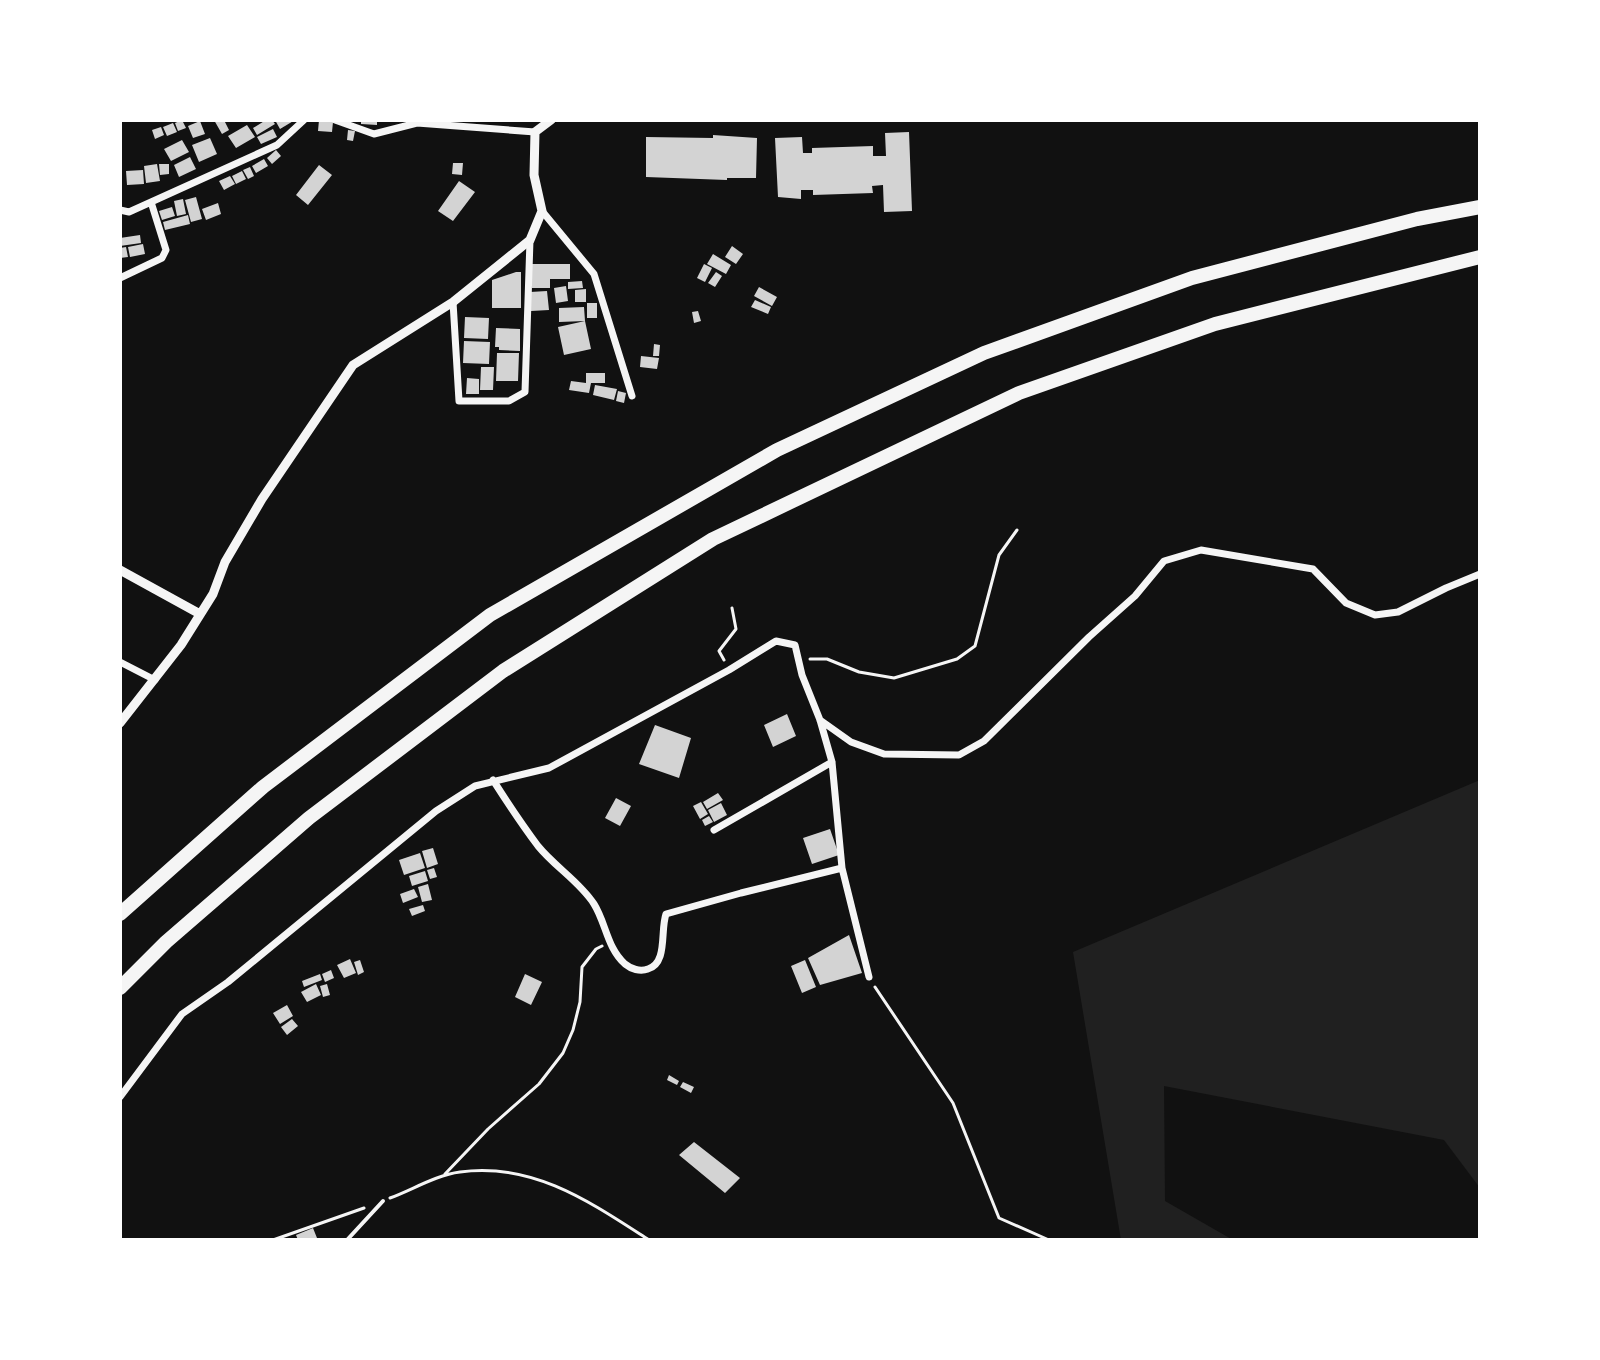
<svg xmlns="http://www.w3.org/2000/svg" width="1600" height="1360" viewBox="0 0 1600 1360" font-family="'Source Serif 4',serif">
<rect width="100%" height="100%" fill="#111"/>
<path fill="#202020" d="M1480,780V1188L1444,1140L1164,1086L1165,1201L1233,1240H1121L1073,952Z"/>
<path fill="#d3d3d3" d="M182,120L186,128L178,131L175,123Z
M214,120H224L229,130L222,134Z
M266,120H272L275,124L257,135L253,128Z
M275,120H295L280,129Z
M319,120L333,122L332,132L318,131Z
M361,120H377V125L361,124Z
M200,121L205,134L193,138L188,126Z
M173,123L177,132L167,136L163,127Z
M247,125L255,137L236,148L228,136Z
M161,127L164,135L155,139L152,130Z
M273,129L277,137L261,144L257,137Z
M348,130L355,131L353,141L347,140Z
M909,132L912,211L884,212L883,185L872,186L873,193L813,195V190H801V199L778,197L775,138L802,137L803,153H812V148L873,146V156H886L885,133Z
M713,135L757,138L756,178H727V180L646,177V137L713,138Z
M210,138L217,154L199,162L192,145Z
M182,140L189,152L171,161L164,149Z
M276,150L281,156L272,164L267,158Z
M190,157L196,169L179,177L174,165Z
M264,159L268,166L256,173L252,166Z
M453,163H463L462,175L452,174Z
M157,164L160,181L146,183L144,166Z
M159,164H169V174L160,175Z
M319,165L332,175L308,205L296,195Z
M250,167L254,176L248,179L243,170Z
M143,170L144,184L127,185L126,171Z
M242,171L246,179L236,184L232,176Z
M230,176L235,184L224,190L219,181Z
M459,181L475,192L453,221L438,211Z
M196,197L202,219L191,222L185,200Z
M183,199L186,214L177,216L174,201Z
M218,203L221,214L206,220L202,209Z
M172,207L175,216L162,220L159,211Z
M188,215L190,224L165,230L163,222Z
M140,235L141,243L120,246V238Z
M143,244L145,254L130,257L128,247Z
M732,246L743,254L736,264L725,257Z
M126,247L128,257L120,258V248Z
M713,254L731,265L726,274L707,264Z
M532,264H570V279H550V288H532Z
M704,264L712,268L705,282L697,278Z
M516,272H521V308H492V280Z
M716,272L722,276L715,287L708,283Z
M582,281L583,288L568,289V282Z
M566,286L568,301L556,303L554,288Z
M759,287L777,297L772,306L754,296Z
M586,289V302H575V290Z
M547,291L549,310L531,311L530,292Z
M755,300L771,307L768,314L751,307Z
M587,303H597V318H587Z
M584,307L585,321L559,322V308Z
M698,311L701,321L694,323L692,312Z
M465,317L489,318L488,339L464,338Z
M585,321L591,349L564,355L558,327Z
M496,328L520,329V351L499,350V347H495Z
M464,341L490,342L489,364L463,363Z
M654,344L660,345L659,356H653Z
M497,353H519L518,381H496Z
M641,356L659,358L657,369L640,367Z
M481,367H494L493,390H480Z
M586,373H605V383H591L589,393L569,390L571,381L586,383Z
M467,378L479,379V394H466Z
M595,385L617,389L614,400L593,395Z
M618,391L626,393L624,403L616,401Z
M787,714L796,736L773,747L764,725Z
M655,725L691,738L679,778L639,764Z
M718,793L723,800L707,809L703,802Z
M616,798L631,806L620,826L605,818Z
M701,802L708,814L700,819L693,806Z
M721,803L727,815L714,822L708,810Z
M709,816L713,822L705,826L702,820Z
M830,829L839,855L812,864L803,838Z
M433,848L438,864L427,868L422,851Z
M420,853L425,868L404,875L399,860Z
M434,868L437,877L430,879L427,870Z
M425,871L428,881L412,886L409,876Z
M428,884L432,900L422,902L418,887Z
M414,889L418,897L403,903L400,894Z
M423,905L425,911L412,916L409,909Z
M849,935L862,973L820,985L808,958Z
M350,959L356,973L344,978L337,965Z
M360,960L364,972L358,975L354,962Z
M805,960L816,987L802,993L791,966Z
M331,970L334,978L325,982L322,974Z
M320,974L322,980L304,987L302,981Z
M525,974L542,982L531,1005L515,997Z
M316,984L321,995L307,1002L301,992Z
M327,984L330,995L323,997L320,986Z
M287,1005L293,1016L280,1024L273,1013Z
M292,1019L298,1026L287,1035L281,1027Z
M669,1075L679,1081L677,1085L667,1080Z
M683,1082L694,1087L691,1093L680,1087Z
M694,1142L740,1178L725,1193L679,1155Z
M313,1228L317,1238L298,1240L296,1235Z"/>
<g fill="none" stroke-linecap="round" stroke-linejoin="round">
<path stroke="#f5f5f5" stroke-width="3" d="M810,659H827L859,672L894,678L957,659L975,646L999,555L1017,530
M724,660L719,651L736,629L732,608
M875,987L953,1103L999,1218L1049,1240
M445,1174L488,1129L539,1084L563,1053L573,1030L580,1002L582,967L596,949L602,946
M390,1198C412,1190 436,1175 460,1172C533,1162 590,1202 649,1240
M273,1240L364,1208"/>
<path stroke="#f5f5f5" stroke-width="4" d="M347,1240L383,1201"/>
<path stroke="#f5f5f5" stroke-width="7" d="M335,120L374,134L417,123L535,132
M120,210L129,212L277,145L304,120
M542,211L594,274L632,396
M120,278L162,258L166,250L151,202
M453,302L459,401H509L525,392L530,240
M120,662L155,680
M820,720L851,742L884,754L959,755L984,741L1089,637L1135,596L1164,561L1201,550L1313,569L1346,603L1375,615L1398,612L1446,588L1480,574
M493,780C507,802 523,826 538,846C555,867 580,882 594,904C606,923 607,948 625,964C631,969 640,972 648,969C668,963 660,931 666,914L741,893L842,868
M714,830L832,762
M120,1097L182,1014L228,982L436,811L475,786L549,768L729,670L776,641L795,645L802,675L820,720L832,762L842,868L869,977"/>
<path stroke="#f5f5f5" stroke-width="9" d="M120,570L200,614
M120,723L181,645L213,594L225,562L262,499L353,365L453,302L530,240L542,211L534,175L535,132L551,120"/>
<path stroke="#f5f5f5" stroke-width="14" d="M120,914L263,787L490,615L777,450L984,353L1192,278L1417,219L1480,207
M120,988L166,942L309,818L503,671L713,539L1019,393L1215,324L1480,257"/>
</g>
<rect width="1600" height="1360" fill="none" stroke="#ffffff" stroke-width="244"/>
</svg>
